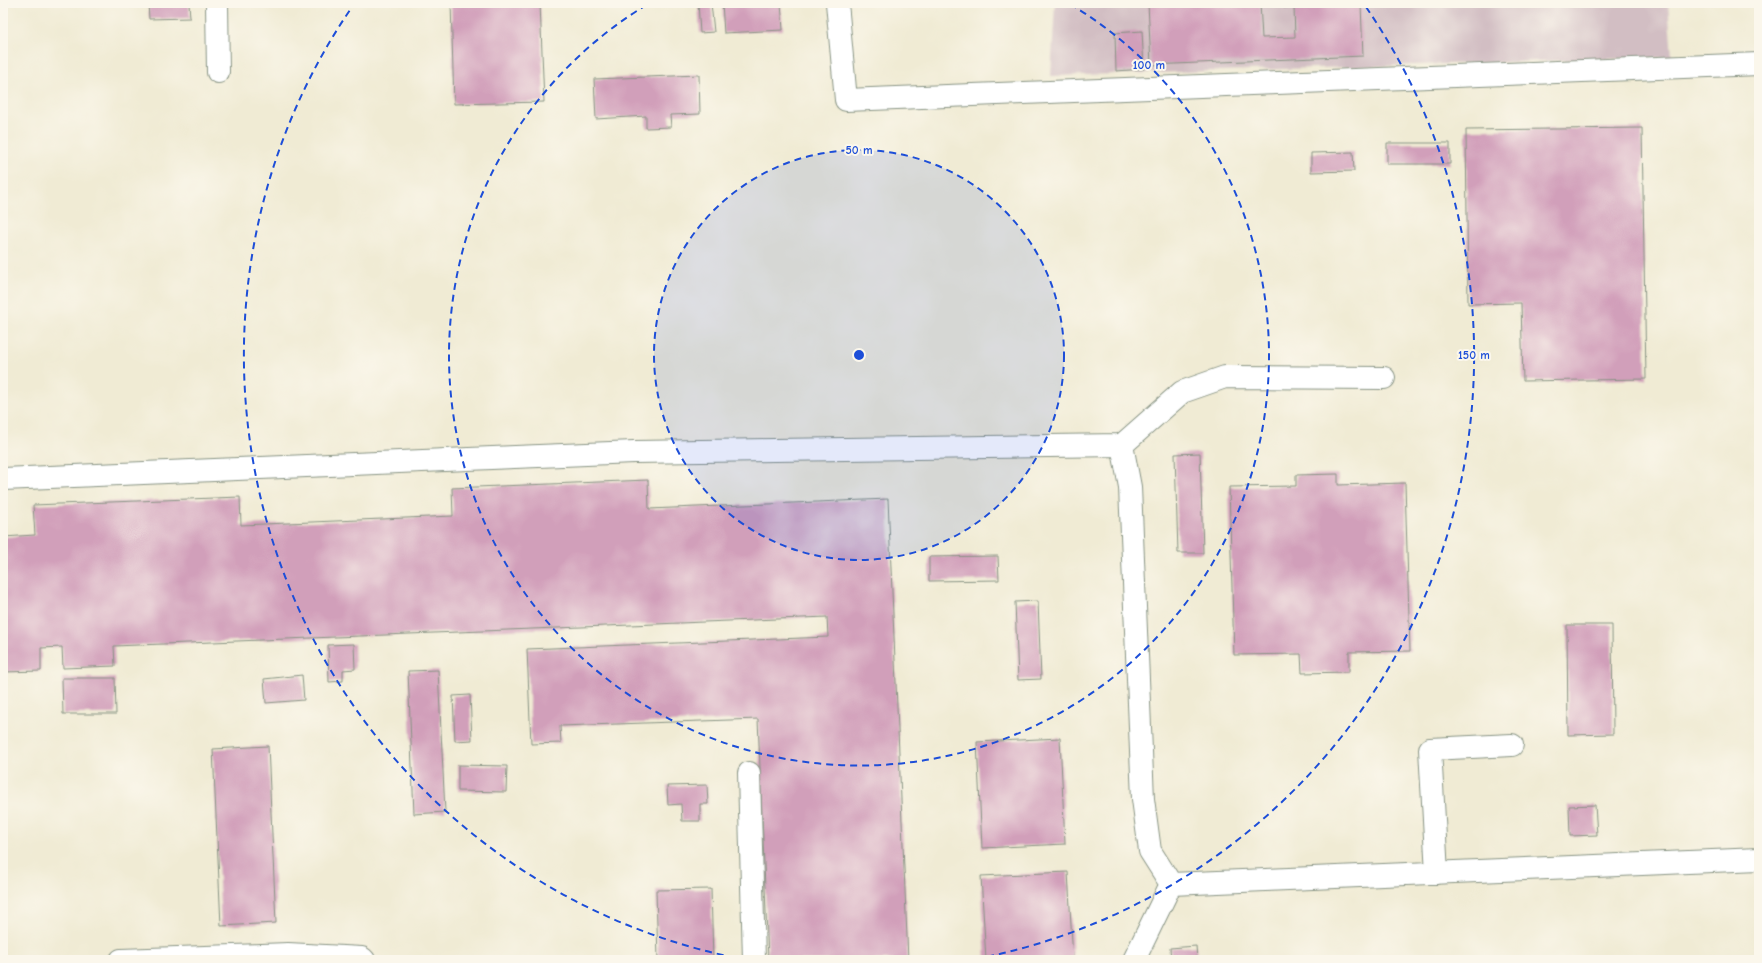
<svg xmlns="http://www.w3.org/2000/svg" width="1762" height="963" viewBox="0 0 1762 963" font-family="'Comic Neue',sans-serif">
<rect width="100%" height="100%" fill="#fbf7ec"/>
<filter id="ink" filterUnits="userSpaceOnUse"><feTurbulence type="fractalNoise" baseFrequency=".025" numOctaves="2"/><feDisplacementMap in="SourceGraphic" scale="8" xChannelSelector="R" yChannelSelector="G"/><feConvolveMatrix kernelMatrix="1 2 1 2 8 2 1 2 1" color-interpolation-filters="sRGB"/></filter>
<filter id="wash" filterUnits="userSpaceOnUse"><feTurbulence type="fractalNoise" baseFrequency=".012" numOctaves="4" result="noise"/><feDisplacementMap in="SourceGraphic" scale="16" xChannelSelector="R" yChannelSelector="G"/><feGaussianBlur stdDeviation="0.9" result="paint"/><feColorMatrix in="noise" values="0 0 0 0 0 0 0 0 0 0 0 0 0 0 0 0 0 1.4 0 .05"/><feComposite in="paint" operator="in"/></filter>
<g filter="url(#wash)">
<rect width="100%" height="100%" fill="#f0ebd4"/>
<path fill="#d2bec3" d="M1055,3H1668L1672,57L1051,76Z"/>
<g id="blocks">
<path fill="#d19fba" d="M148,3H189L190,18L149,19Z
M451,3H540L544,102L454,104Z
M698,3H711L714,32L700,33Z
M722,3H781L783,30L724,33Z
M1148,3H1260L1262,38L1295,37L1294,7L1284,8L1283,3L1361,4L1363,56L1151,65Z
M1142,31L1144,69L1116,71L1115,33Z
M699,75L700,114L670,115L671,127L646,128V116L596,119L594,79Z
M1642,128L1646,379L1523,381L1521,303L1468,304L1466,130Z
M1387,143H1450V164H1387Z
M1353,152L1354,171L1311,172V153Z
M1200,453L1203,553H1178L1175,454Z
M1338,474V485L1405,483L1410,651L1349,652V672L1302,673L1301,654L1234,655L1229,487L1296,486V475Z
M648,480L649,509L888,499L908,960H768L758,719L560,726L561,743L531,744L527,649L828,637L827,617L114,646L115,666L63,668L62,647L41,648V671L3,672V537L35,535L33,505L240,497L241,525L453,516L452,488Z
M998,556L999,580L929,581V557Z
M1038,601L1041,679L1018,680L1015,602Z
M1567,625H1612L1613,734L1568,735Z
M354,644L355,669L343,670V681L329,682L328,645Z
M438,670L445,812L414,814L408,671Z
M302,675L304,700L266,703L264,679Z
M62,678H115L116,714H63Z
M470,695L472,740L455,741L453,696Z
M1060,738L1065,844L982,848L977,742Z
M268,746L276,923L221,926L213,749Z
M458,765L507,766L506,792L458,791Z
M707,785L708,804H700V821H682L681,804L668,805L667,786Z
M1595,805L1597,835L1570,836L1569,806Z
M1068,872L1073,960H986L981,876Z
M711,889L713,960H658L656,890Z
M1196,946L1197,960H1171L1170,948Z"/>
</g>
</g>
<g filter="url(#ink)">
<use href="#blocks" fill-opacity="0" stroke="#889484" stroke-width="1"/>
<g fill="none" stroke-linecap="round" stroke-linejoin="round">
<g stroke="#889484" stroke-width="24">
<path id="minor" d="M217,3L218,72
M837,3L846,100L1759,64
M1122,445L1182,392L1225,377L1384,378
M3,479L634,452L1122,445L1130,487L1143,799L1150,851L1171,884
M749,773L754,960
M1437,873L1430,749L1512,745
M1171,884L1759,859
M121,960L288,954L362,958L364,960
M1134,960L1171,884"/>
</g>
<use href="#minor" stroke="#fff" stroke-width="22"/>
</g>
</g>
<circle cx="859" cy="355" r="205" fill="#1d4ed8" fill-opacity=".12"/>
<g fill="none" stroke="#1d4ed8" stroke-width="2" stroke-dasharray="7 5">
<circle cx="859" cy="355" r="205"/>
<path d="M1070 4A410 410 0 1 1 648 4"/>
<path d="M747 960A615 615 0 0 1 352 7M1366 7A615 615 0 0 1 971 960"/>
</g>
<circle cx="859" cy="355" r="6" fill="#1d4ed8" stroke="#fbf7ec" stroke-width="2"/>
<g font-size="12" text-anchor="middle" font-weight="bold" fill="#1d4ed8" stroke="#fbf7ec" stroke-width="4" stroke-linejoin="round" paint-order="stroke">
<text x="1149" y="69">100 m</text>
<text x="859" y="154">50 m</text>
<text x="1474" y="359">150 m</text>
</g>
<rect width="1762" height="963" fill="none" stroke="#fbf7ec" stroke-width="16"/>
</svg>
